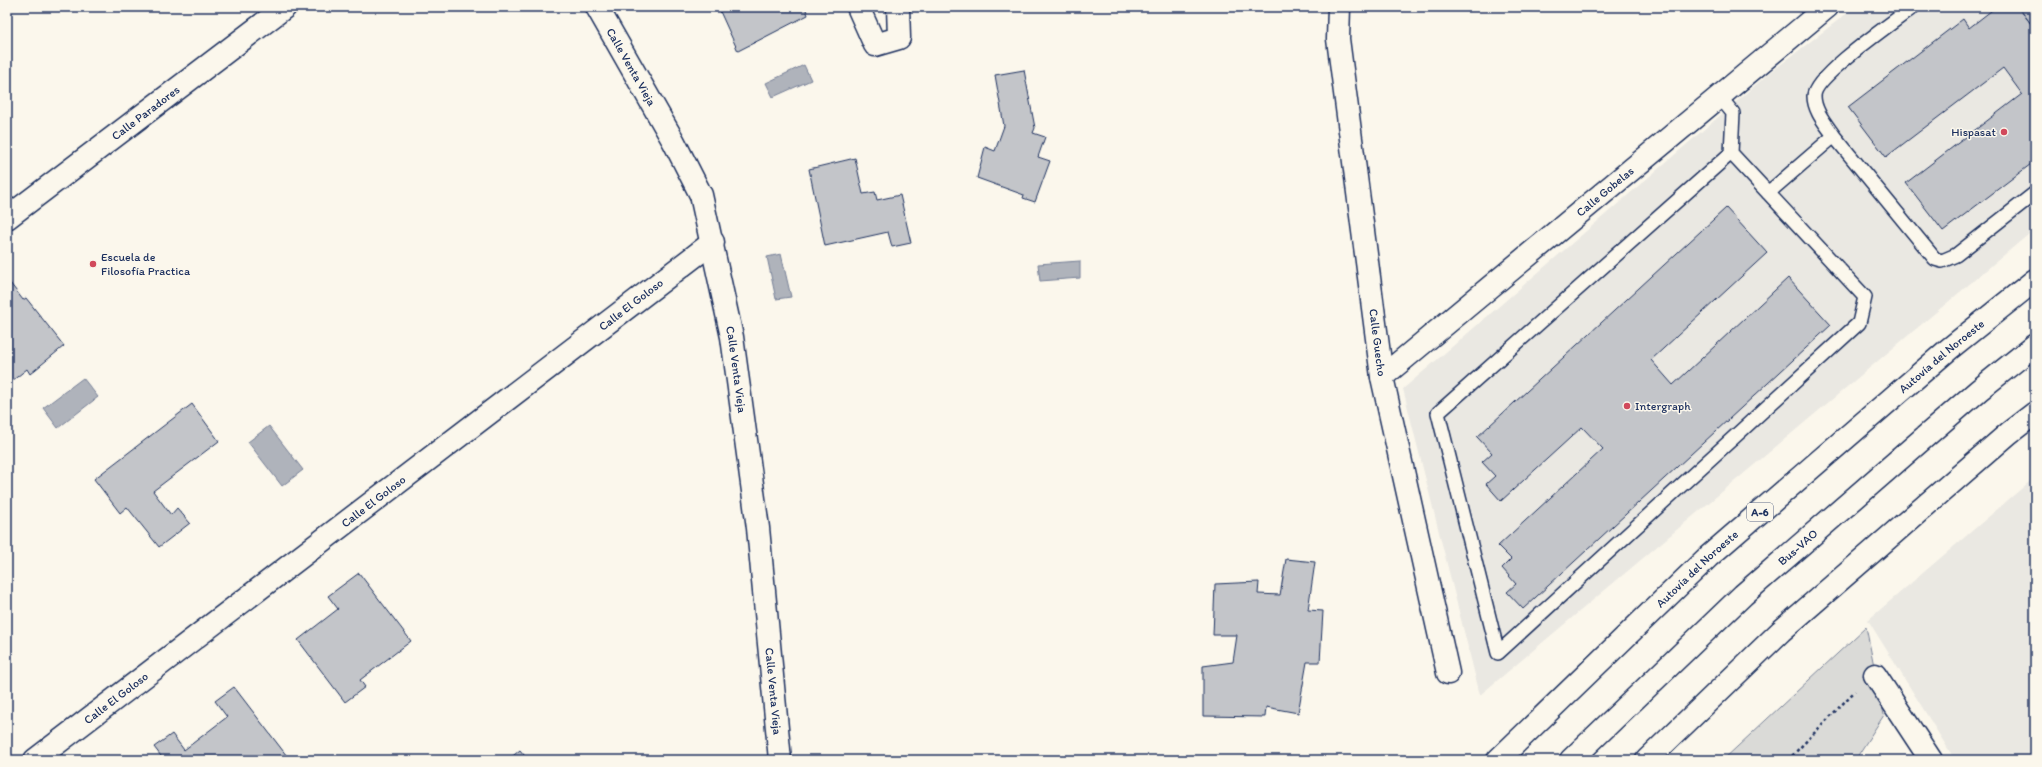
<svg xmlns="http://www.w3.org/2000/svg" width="2042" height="767" viewBox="0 0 2042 767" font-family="Itim,sans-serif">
<rect width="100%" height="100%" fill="#fbf7ec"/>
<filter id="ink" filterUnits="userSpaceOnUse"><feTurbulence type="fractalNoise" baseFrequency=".025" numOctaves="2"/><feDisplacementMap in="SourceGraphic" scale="8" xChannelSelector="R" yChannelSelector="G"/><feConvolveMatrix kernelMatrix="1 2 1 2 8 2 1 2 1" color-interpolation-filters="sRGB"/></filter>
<g filter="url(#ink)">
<path fill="#eae8e2" d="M1855,7H2035V229L1480,695L1403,389L1766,76Z
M2035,477V760H1955L1868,620Z"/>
<path fill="#dadad7" stroke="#7a849a" d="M1866,627L1884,715L1855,760H1723Z"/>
<path fill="#afb3bb" stroke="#747e96" d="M804,65L811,80L773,97L766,83Z
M781,254L791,297L776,299L767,257Z
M1080,261V278L1040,281L1038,264Z
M83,378L98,397L58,428L43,408Z
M269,426L303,470L282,486L248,442Z"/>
<path fill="#c3c5c9" stroke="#1b2f5e" d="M718,7H805L808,15L738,51Z
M1996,7H2018L2035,29V161L1943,231L1906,183L2022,94L2003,68L1886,157L1848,107L1963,19L1969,28Z
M2018,7H2035V29Z
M1024,70L1035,128L1033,133L1045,137L1038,157L1050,161L1035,202L1023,198L1024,195L977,178L985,147L995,151L1004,126L995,75Z
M855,158L863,194L875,192L877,200L900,195L911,243L892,247L888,232L825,246L809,169Z
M1726,208L1767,253L1651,360L1673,385L1788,278L1831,325L1523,609L1507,592L1516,584L1502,568L1511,559L1498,546L1603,449L1582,427L1501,501L1486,484L1495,476L1482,462L1492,453L1477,437Z
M7,279L23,300L26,298L64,346L30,374L27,369L7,385Z
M192,404L219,441L153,491L171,515L177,508L190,523L159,547L127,507L120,513L94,479Z
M1286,559L1315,562L1308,610L1323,611L1320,662H1307L1298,713L1266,707L1265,717L1203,716V666L1233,662L1237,635H1213L1215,584L1259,582L1258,594L1280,595Z
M359,573L411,641L360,680L365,687L345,702L298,640L338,609L328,596Z
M234,687L290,760H164L154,747L172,734L184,750L227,717L215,701Z
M520,750L528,760H508Z"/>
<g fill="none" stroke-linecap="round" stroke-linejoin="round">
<g stroke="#1b2f5e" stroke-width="16">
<path id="service" d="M1913,7C1895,21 1814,76 1814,96C1814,111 1826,124 1834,136L1935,259L1942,261L1956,255L2035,193
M1719,96L1733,113L1731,153L1865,297L1859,323L1498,653L1438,413L1731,153
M1768,193L1834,136"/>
</g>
<g stroke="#1b2f5e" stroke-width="25">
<g id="minor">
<path id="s1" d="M597,7L674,142L701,195L732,337L758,528L780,760"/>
<path d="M858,7L875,45L899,38L898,7"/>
<path id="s2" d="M1339,7L1338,39L1382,377L1448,673"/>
<path id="s3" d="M7,218L285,7"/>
<path id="s4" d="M1382,377L1827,7"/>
<path d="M1875,675L1931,760"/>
<path id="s5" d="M35,760L713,242"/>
</g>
</g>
<g stroke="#1b2f5e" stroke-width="25">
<g id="motorway">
<path id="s6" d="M1498,760L1708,557L1949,349L2035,280"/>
<path id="s7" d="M1571,760L1743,595L1979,390L2035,345"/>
<path d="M1647,760L1781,631L2009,433L2035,413"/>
</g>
</g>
<path stroke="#1b2f5e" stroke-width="2.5" stroke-dasharray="3 3" stroke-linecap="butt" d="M1788,760L1855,691"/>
<use href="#service" stroke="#fbf7ec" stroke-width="13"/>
<use href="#minor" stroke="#fbf7ec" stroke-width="22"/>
<use href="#motorway" stroke="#fbf7ec" stroke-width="22"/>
</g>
</g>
<g fill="#d1495b" stroke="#fbf7ec" stroke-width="1.5">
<circle cx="2004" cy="132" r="4"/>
<circle cx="93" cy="264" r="4"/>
<circle cx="1627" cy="406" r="4"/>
</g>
<g text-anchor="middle" stroke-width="3" stroke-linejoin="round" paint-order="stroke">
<rect fill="#fbf7ec" stroke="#5e6b89" stroke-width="1" x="1747" y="503" width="26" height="18" rx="3"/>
<g font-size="11" font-weight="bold" fill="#1b2f5e">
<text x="1760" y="516">A-6</text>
</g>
<g font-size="12" fill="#1b2f5e" stroke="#fbf7ec">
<text dy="4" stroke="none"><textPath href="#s1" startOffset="69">Calle Venta Vieja</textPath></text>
<text dy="4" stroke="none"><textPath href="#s3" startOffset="174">Calle Paradores</textPath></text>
<text dy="4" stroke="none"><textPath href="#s4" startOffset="290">Calle Gobelas</textPath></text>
<text dy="4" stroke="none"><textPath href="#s5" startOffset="750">Calle El Goloso</textPath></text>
<text dy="4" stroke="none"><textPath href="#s2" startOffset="338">Calle Guecho</textPath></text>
<text dy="4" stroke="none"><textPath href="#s6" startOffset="600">Autovía del Noroeste</textPath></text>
<text dy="4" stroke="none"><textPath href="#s1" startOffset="393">Calle Venta Vieja</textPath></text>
<text dy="4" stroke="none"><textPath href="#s5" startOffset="426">Calle El Goloso</textPath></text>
<text dy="4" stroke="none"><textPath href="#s7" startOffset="311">Bus-VAO</textPath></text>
<text dy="4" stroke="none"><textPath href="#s6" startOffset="276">Autovía del Noroeste</textPath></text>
<text dy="4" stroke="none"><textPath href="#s1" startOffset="717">Calle Venta Vieja</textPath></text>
<text dy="4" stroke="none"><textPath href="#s5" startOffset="102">Calle El Goloso</textPath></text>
</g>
<g font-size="12" fill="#1b2f5e" stroke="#fbf7ec" text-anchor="start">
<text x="1996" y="136" text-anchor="end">Hispasat</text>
<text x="101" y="261">Escuela de<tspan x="101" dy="14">Filosofía Practica</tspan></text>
<text x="1635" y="410">Intergraph</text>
</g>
</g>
<rect width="2042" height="767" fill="none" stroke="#fbf7ec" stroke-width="24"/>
<rect x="12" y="12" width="2018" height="743" fill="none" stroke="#1b2f5e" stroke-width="1.5" filter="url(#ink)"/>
</svg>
